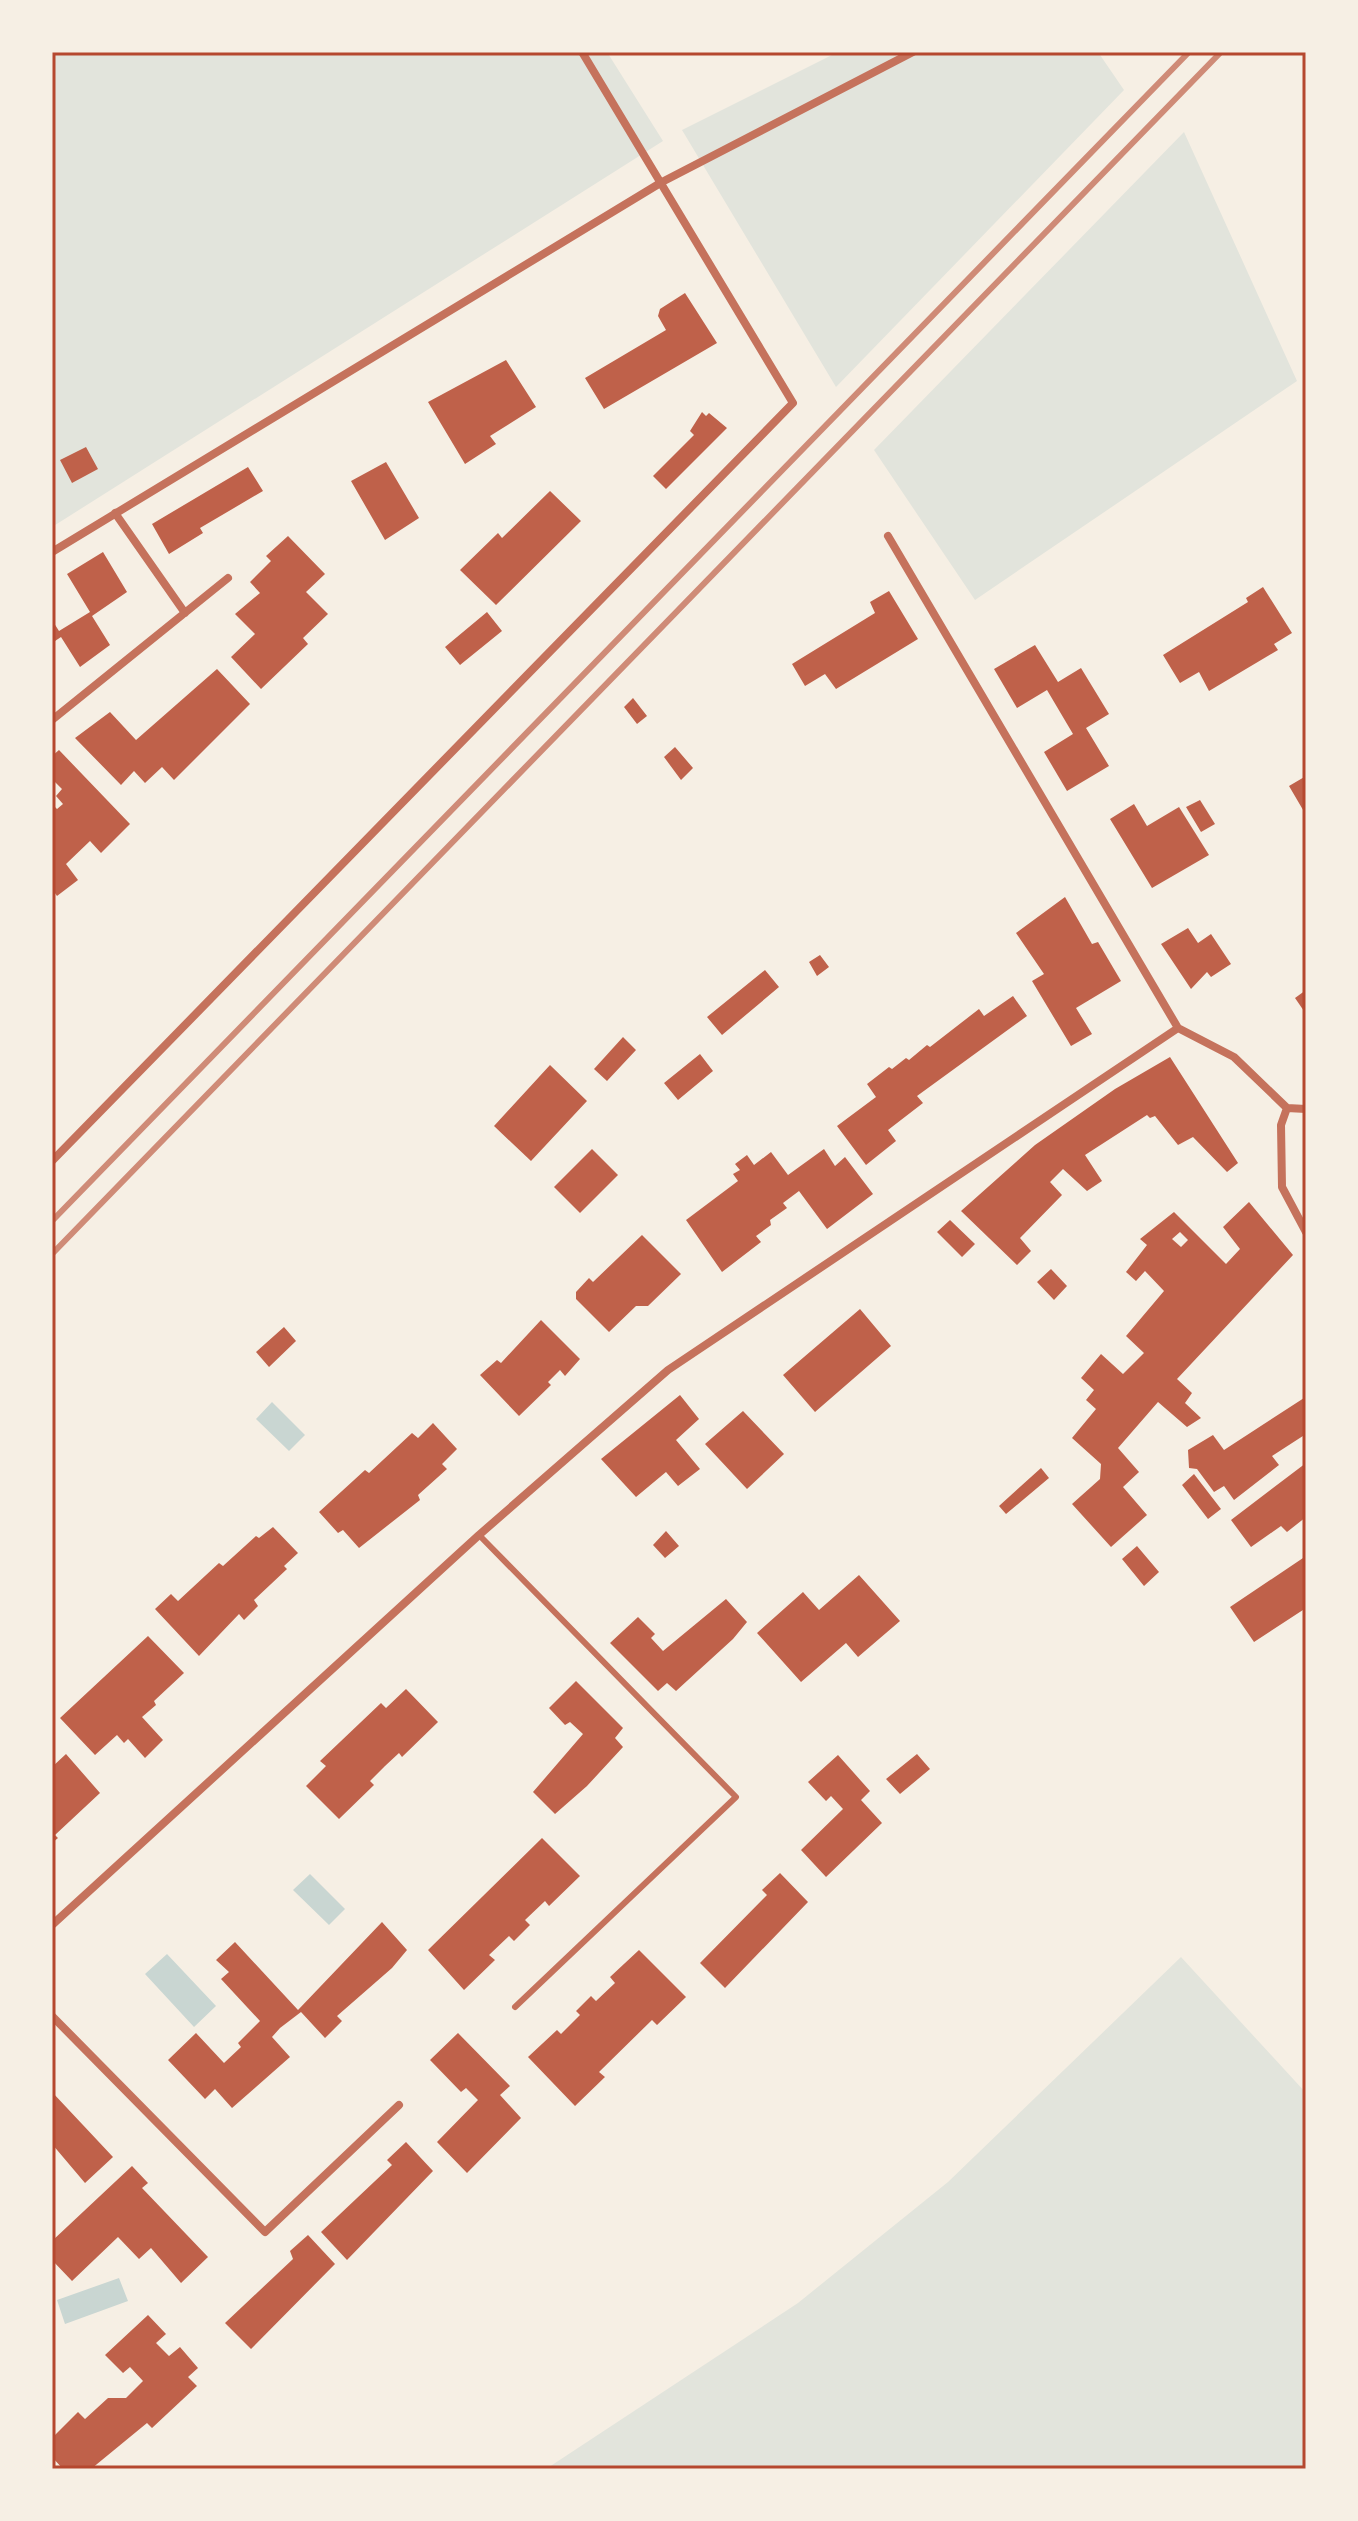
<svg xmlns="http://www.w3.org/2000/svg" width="1358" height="2521" viewBox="0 0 1358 2521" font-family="'DM Sans',sans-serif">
<rect width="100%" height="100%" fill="#f6efe4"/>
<path fill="#e2e4dc" d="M52,52H607L663,141L52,527Z
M838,52H1098L1124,90L836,387L682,130Z
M1184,132L1297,381L975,600L874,450Z
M1181,1957L1306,2093V2469H546L798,2303L948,2182Z"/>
<path fill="#c9d6d2" d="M272,1402L305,1435L289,1451L256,1419Z
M310,1874L345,1909L329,1925L293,1890Z
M167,1954L216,2006L194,2027L145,1974Z
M119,2278L128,2301L65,2324L57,2300Z"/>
<path fill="#bf614a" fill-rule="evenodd" d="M685,293L717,343L604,409L585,378L666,330L658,316L660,309Z
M506,360L536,407L490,436L496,444L465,464L428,402Z
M702,412L706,416L709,413L727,428L666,489L653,476L694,435L690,431Z
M86,447L98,469L72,483L60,460Z
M386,462L419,518L385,540L351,481Z
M248,467L263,491L200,528L203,533L169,554L152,524Z
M550,491L581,521L496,605L460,570L498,533L502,538Z
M288,536L325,574L306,592L328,614L303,638L308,644L261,689L231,657L255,634L235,614L260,593L250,582L271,561L266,556Z
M103,552L127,592L92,616L110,645L80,667L61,637L52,643V620L59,631L90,612L67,574Z
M1263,587L1292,633L1274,644L1278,650L1209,691L1199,672L1180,683L1163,655L1248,602L1246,598Z
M889,591L918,639L836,689L825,674L805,686L792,664L875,613L870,602Z
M487,612L502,631L460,665L445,647Z
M1035,645L1058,682L1081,668L1109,714L1086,728L1109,766L1067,791L1044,752L1073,734L1047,690L1017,708L994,669Z
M217,669L250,704L174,780L162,767L145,783L134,771L121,785L75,738L110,712L136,740Z
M633,698L647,716L637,724L624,707Z
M675,747L693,768L681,780L664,757Z
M59,750L130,824L101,853L90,841L66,864L78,880L57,896L52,889V804L57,809L63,804L56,796L62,789L52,779V756Z
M1306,776V815L1289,786Z
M1200,800L1215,824L1201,832L1186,807Z
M1134,804L1147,826L1179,807L1209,855L1152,888L1110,819Z
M1065,897L1092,944L1098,942L1121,981L1076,1008L1092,1034L1071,1046L1032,981L1044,974L1016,933Z
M1188,928L1198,943L1211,934L1231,964L1211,977L1207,972L1191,989L1161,944Z
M820,955L829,967L817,976L809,962Z
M765,970L779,987L722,1035L707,1017Z
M1306,990V1014L1295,998Z
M1013,996L1027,1016L917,1096L923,1103L888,1130L896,1141L866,1165L837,1126L876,1097L867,1084L889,1067L892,1069L906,1058L909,1060L927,1045L930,1047L979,1009L984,1016Z
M623,1037L636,1050L607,1081L594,1069Z
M700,1054L713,1071L678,1100L664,1083Z
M1170,1057L1238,1163L1227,1172L1193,1137L1178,1145L1155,1116L1150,1118L1147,1115L1085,1155L1102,1181L1087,1191L1063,1169L1050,1182L1062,1195L1020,1238L1031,1251L1017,1265L961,1211L1035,1145L1115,1089Z
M550,1065L587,1101L531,1161L494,1126Z
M592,1149L618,1175L580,1213L554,1187Z
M824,1149L835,1166L845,1157L873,1194L827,1229L799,1191L783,1203L787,1208L770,1220L771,1225L756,1236L761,1242L722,1272L686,1220L738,1181L733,1174L740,1170L735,1164L747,1155L754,1165L771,1152L788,1175Z
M1249,1202L1293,1255L1177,1379L1192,1393L1185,1403L1201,1418L1187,1427L1158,1402L1118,1448L1139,1472L1123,1487L1147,1515L1111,1547L1072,1504L1100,1479L1101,1464L1072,1438L1096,1409L1086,1400L1094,1390L1081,1378L1101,1354L1123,1374L1144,1353L1126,1336L1164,1291L1145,1271L1136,1281L1126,1272L1147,1245L1140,1239L1174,1212L1226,1264L1240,1249L1223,1227ZM1180,1232L1188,1240L1181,1247L1172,1239Z
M950,1220L975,1244L962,1257L937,1232Z
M642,1235L681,1274L648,1306H636L609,1332L576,1299V1292L589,1278L593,1282Z
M1051,1269L1067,1286L1054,1300L1037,1282Z
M860,1309L891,1346L815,1412L783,1375Z
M541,1320L580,1359L565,1376L560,1370L548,1382L551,1385L519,1416L480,1375L497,1360L501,1363Z
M284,1327L296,1341L269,1367L256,1352Z
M680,1395L699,1419L676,1440L700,1469L678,1486L666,1472L636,1497L601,1459Z
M1304,1398L1306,1434L1272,1456L1279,1465L1234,1500L1224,1486L1214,1492L1197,1469L1189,1468L1188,1450L1213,1435L1224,1450Z
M743,1411L784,1454L747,1489L705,1444Z
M433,1423L457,1449L442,1464L447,1469L418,1495L420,1500L359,1548L343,1530L338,1533L319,1512L365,1470L369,1473L412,1433L418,1438Z
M1306,1463V1517L1287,1532L1281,1526L1251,1547L1231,1520Z
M1041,1468L1049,1478L1006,1514L999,1506Z
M1194,1474L1221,1509L1208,1519L1182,1485Z
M273,1527L298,1553L284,1566L287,1569L254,1600L258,1606L244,1620L239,1614L199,1656L155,1609L171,1594L178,1601L219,1563L223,1566L256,1536L259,1538Z
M666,1531L679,1546L665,1558L653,1545Z
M1137,1546L1159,1572L1144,1586L1122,1559Z
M1306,1556V1608L1254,1642L1230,1607Z
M859,1575L900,1621L858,1657L846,1643L801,1682L757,1633L803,1592L819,1610Z
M726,1599L747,1622L733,1639L676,1691L667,1683L658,1691L610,1643L638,1617L655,1634L651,1638L663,1651Z
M148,1636L184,1673L154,1701L156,1705L142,1717L163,1740L145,1758L128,1739L124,1743L117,1735L95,1755L60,1718Z
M576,1681L623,1728L615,1738L623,1747L587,1786L555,1814L533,1792L583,1734L570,1722L565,1725L549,1708Z
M406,1689L438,1722L402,1757L399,1753L385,1766L370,1781L374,1785L339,1819L306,1786L326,1766L320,1761L381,1703L386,1708Z
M66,1754L100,1793L55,1835L58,1838L52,1843V1767Z
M917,1754L930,1769L900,1794L886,1779Z
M838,1755L870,1791L861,1800L882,1823L826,1877L801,1850L843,1809L831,1796L826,1801L808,1782Z
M542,1838L580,1876L549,1906L545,1901L525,1920L530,1925L514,1941L509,1936L489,1955L495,1960L464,1990L428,1950Z
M780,1873L808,1902L725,1988L700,1963L767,1895L762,1890Z
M382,1922L407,1950L392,1968L337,2016L342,2021L325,2038L301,2012L280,2028L272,2037L290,2057L232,2108L215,2089L205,2099L168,2060L196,2033L224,2063L241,2047L238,2043L260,2021L221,1979L229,1972L216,1960L235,1942L298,2010Z
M639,1950L686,1997L657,2025L652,2020L599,2072L605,2077L575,2106L528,2057L557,2030L561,2034L580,2015L576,2011L591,1996L596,2001L615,1983L610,1977Z
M458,2033L510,2086L500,2095L521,2118L467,2173L437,2142L478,2100L466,2088L461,2092L430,2060Z
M52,2092L113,2157L85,2183L52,2144Z
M406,2142L433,2171L347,2260L321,2232L392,2165L387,2160Z
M132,2166L148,2183L142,2188L208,2257L181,2283L151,2248L139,2259L118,2237L72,2281L52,2260V2241Z
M308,2235L335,2264L251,2349L225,2323L293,2259L290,2251Z
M148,2315L166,2334L156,2343L169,2356L180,2347L198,2368L188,2377L197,2386L152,2428L147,2423L91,2469H63L52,2457V2438L78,2412L85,2419L108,2398H126L143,2381L130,2367L123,2373L105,2355Z"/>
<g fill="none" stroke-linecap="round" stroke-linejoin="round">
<path stroke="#c5725c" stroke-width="6" d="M479,1535L736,1797L515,2007"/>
<path stroke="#c5725c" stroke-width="8" d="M115,513L185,613
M888,536L1178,1028L1234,1057L1287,1108L1281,1125L1282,1187L1306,1232
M52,552L662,182L913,52
M52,720L228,578
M1287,1108L1306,1109
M52,1161L793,403L582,52
M52,1925L479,1535L668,1370L1178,1028
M52,2016L265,2232L399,2105"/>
<path stroke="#cf8b77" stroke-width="6" d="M52,1221L1189,52
M52,1254L1221,52"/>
</g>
<rect width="1358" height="2521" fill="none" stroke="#f6efe4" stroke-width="108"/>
<rect x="54" y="54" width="1250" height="2413" fill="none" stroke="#b5482f" stroke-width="3"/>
</svg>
